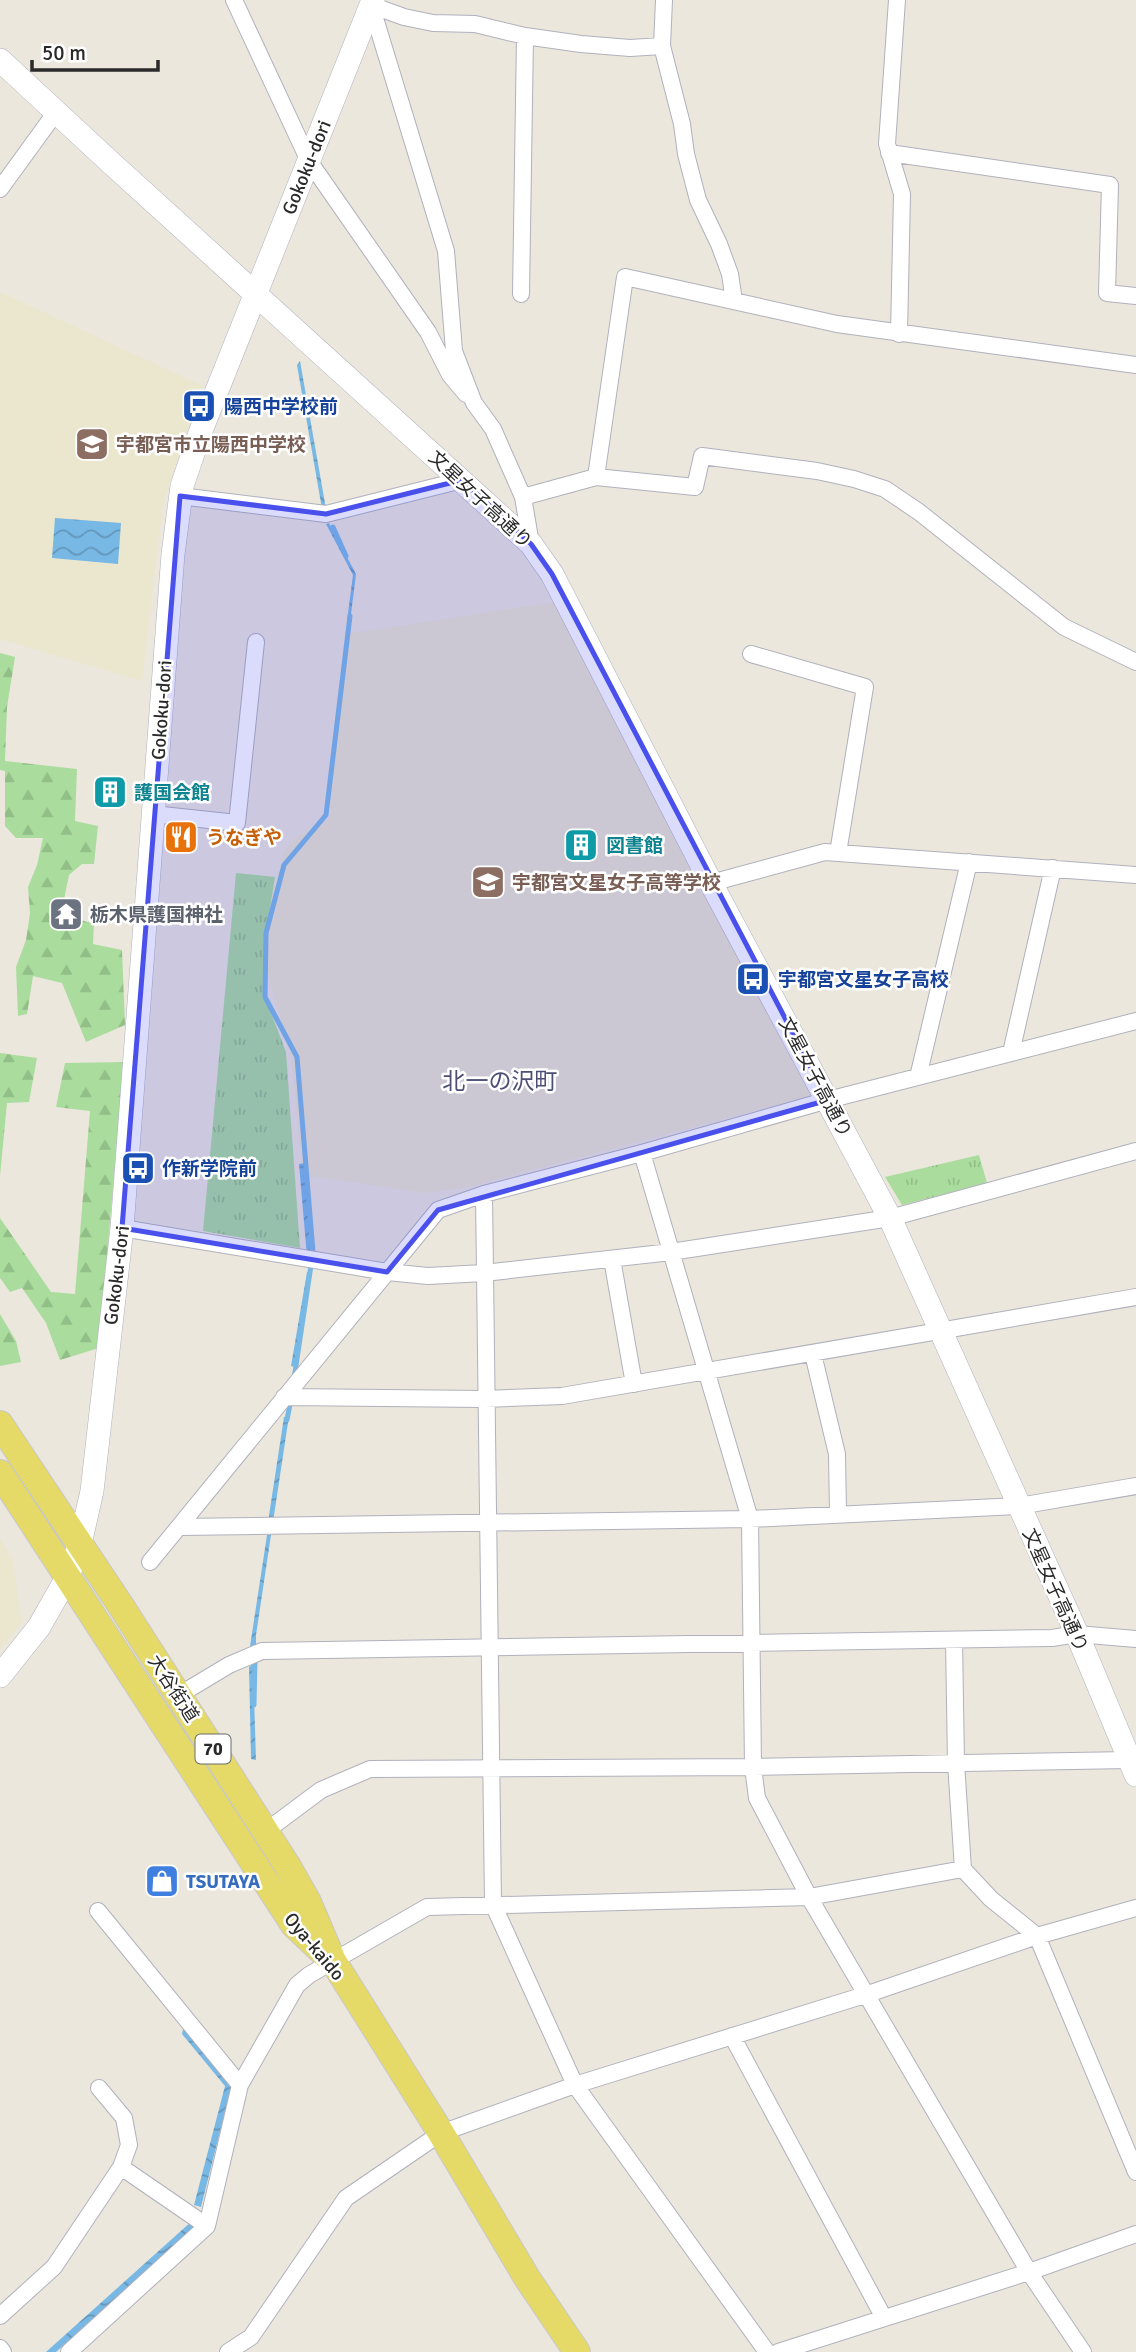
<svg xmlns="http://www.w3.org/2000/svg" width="1136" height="2352" viewBox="0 0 1136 2352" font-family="Signika,'Noto Sans JP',sans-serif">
<defs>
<pattern id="grass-tufts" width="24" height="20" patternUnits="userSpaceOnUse" patternTransform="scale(1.75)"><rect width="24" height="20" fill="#aadd9d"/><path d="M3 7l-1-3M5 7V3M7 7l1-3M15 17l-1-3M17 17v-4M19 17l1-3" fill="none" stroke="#92be87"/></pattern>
<pattern id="forest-firs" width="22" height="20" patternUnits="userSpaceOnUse" patternTransform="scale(1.75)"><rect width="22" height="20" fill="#aadd9d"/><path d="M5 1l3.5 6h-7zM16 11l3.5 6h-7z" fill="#92be87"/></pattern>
<pattern id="water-waves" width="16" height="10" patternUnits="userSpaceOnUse" patternTransform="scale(1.75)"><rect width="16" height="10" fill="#78b8e5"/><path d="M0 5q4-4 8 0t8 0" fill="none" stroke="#6396ba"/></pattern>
</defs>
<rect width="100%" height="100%" fill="#ebe7dd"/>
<path fill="#ebe6ce" d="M0,292L203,386L163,502L142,681L0,639Z
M556,602L816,1094L468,1187L425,1193L303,1175L290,1047L272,990L265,958L267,912L284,852L295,838L329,819L346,634Z
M0,1539L12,1558L22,1622L0,1650Z"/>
<path fill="url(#grass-tufts)" d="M236,873L275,877L266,933L265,997L286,1052L300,1248L203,1231Z
M979,1155L987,1183L902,1205L885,1177Z"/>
<path fill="url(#forest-firs)" d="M0,653L15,657L7,707L5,761L77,769L75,821L98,826L94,864H82L69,875L61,914L94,924L93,944L122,950L125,1025L86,1042L62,983L33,976L27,1014L18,1016L16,967L26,940L30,913L28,887L37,865L43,838H16L5,826V771L0,770Z
M0,1053L37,1058L29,1102L7,1103L0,1176Z
M124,1062L99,1348L60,1360L46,1323L22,1288L10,1292L0,1278V1218L51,1292L75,1294L90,1111L56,1107L65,1063Z
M0,1314L16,1341L21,1362L0,1366Z"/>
<path fill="url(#water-waves)" d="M300,361L326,509H322L297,365Z
M55,518L121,523L118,564L52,558Z
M329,523L356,574L350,622L347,621L353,575L326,524Z
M305,1163L311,1258L307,1257L299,1164Z
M307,1272H310L295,1367L291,1366Z
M289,1416L273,1522H268L284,1417Z
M267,1535H271L256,1635V1648L249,1653Z
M253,1664L256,1760L251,1759L249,1667Z
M184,2024L232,2084L201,2207L194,2205L225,2086L182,2034Z
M192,2221L197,2225L56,2352H46Z"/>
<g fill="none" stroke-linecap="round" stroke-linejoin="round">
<path stroke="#78b8e5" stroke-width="5" d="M333,527L346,556
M294,1379L313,1252L297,1057L265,997L266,933L284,865L326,815L350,616
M287,1420L291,1399
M254,1705L255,1659"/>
<g stroke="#b0b1bc" stroke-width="18">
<path id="street" d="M234,0L309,161L428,332L450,375L466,394
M664,0L662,46L682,124L686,154L698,200L719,244L730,274L734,301
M897,0L887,144L902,194L899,334
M371,5L446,251L454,351L474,403L493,429L523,497L531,544
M371,5L404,17L433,23L475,24L525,36L581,44L630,48L662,46
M889,153L1110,185L1107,293L1136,296
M0,189L56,112
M521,294L525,36
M596,477L695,487L702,456L817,471L854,479L885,489L919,512L1064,627L1136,662
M180,496L326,514L462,480
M523,497L596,477L625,277L837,324L1136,365
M751,654L865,687L838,853
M153,814L237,823L256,642
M711,883L825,852L1136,875
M1011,1053L1053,868
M918,1077L969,862
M642,1153L750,1519L753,1767L757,1798L809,1897L1029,2272L1083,2352
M484,1194L493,1904L575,2085L767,2352
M122,1228L387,1272L428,1276L484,1273L671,1252L890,1218L1136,1151
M612,1259L634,1384
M813,1354L837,1454L838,1514
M284,1397L485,1399L562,1396L1136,1297
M179,1527L750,1519L1019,1506L1136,1486
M150,1562L438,1210L484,1194L642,1153L828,1100L1136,1021
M954,1640L956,1763L963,1869L991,1899L1037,1936L1136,2172
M179,1695L229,1665L262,1651L1052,1638L1077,1634L1136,1639
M266,1831L321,1790L370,1769L753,1767L1129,1760
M98,1911L240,2085
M732,2036L884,2318
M99,2088L124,2118L129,2145L121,2167L207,2226
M0,2316L54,2267L121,2167
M0,2348L3,2352
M69,2352L207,2226L240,2085L297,1985L309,1975L427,1907L809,1897L963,1869
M228,2352L251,2337L346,2198L441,2133L575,2085L868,1994L1037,1936L1136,1908
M778,2352L1029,2272L1136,2234"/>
</g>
<g stroke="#b0b1bc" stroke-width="24">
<path id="secondary" d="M0,60L110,162L531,544L552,574L711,883L890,1218L1077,1634L1136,1775
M0,1676L39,1627L68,1576L80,1544L92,1491L122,1228L173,554L182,486L200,433L373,0"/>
</g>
<g stroke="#c8c8c8" stroke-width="28">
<path id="primary" d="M0,1424L121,1606L287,1865L308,1902L333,1961L441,2133L527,2278L577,2352
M0,1473L294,1925L326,1955"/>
</g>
<use href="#street" stroke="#fff" stroke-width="16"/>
<use href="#secondary" stroke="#fff" stroke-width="23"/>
<use href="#primary" stroke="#e5da67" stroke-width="26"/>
</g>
<path fill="#4950ec" fill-opacity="0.2" stroke="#4950ec" stroke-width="5" stroke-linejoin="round" d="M462,480L531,544L552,574L828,1100L438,1210L387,1272L122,1228L180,496L326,514Z"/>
<defs>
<g id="bus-square" transform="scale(1.75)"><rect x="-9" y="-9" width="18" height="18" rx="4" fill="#1a4fb4" stroke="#fff"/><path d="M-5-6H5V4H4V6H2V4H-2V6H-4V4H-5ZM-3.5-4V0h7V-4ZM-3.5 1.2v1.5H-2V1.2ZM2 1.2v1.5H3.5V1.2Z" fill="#fff"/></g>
<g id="school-square" transform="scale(1.75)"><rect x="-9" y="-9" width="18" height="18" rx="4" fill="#8d6e63" stroke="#fff"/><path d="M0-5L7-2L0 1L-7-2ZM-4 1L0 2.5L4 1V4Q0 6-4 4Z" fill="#fff"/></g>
<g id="building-square" transform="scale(1.75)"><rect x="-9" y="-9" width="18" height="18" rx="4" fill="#0f9aa8" stroke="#fff"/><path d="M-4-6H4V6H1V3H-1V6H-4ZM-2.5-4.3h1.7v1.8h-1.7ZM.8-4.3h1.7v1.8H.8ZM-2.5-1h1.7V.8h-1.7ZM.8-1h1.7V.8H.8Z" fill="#fff"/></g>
<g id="restaurant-square" transform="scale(1.75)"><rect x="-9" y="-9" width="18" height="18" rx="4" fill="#e8710a" stroke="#fff"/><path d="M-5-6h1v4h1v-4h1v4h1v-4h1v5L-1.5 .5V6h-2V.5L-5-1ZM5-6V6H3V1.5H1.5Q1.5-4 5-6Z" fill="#fff"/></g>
<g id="temple-square" transform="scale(1.75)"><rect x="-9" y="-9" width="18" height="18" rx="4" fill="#6b7280" stroke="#fff"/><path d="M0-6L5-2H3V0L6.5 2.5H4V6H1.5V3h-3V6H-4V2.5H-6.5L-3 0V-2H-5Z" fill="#fff"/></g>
<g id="shop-square" transform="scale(1.75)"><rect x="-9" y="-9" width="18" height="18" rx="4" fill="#3f7fe0" stroke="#fff"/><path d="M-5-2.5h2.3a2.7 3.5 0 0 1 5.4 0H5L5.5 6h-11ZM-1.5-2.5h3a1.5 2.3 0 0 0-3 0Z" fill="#fff"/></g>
</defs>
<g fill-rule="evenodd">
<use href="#bus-square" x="199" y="406"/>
<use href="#school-square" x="92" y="444"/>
<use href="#building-square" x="110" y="792"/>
<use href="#restaurant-square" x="181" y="837"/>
<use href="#building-square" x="581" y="845"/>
<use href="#school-square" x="488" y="882"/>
<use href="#temple-square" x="66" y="914"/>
<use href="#bus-square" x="753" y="979"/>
<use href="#bus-square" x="138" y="1168"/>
<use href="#shop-square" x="162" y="1881"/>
</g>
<g text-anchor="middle" stroke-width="5" stroke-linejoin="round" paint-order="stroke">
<rect fill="#fff" stroke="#6a6a6a" stroke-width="2" x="195.5" y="1734.5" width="35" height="29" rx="5"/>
<g font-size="18" font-weight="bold" fill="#2a2a2a">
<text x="213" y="1755">70</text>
</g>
<g font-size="19" fill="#2a2a2a" stroke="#fff">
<text transform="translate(306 167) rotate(-68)" y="7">Gokoku-dori</text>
<text transform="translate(481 499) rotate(43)" y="7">文星女子高通り</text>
<text transform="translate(161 710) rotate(-86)" y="7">Gokoku-dori</text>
<text transform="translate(816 1077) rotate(62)" y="7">文星女子高通り</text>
<text transform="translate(116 1275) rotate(-83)" y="7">Gokoku-dori</text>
<text transform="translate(1056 1590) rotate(66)" y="7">文星女子高通り</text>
<text transform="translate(174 1688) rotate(57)" y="7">大谷街道</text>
<text transform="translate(315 1946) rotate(50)" y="7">Oya-kaido</text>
</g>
<g font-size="19" font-weight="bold" fill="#164399" stroke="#fff" text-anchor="start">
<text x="224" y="413">陽西中学校前</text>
<text x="778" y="986">宇都宮文星女子高校</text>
<text x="162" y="1175">作新学院前</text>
</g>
<g font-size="19" font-weight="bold" fill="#785e54" stroke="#fff" text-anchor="start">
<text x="116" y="451">宇都宮市立陽西中学校</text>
<text x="512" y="889">宇都宮文星女子高等学校</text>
</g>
<g font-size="19" font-weight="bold" fill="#0d838f" stroke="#fff" text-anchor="start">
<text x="134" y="799">護国会館</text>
<text x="606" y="852">図書館</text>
</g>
<g font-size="19" font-weight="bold" fill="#c56008" stroke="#fff" text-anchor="start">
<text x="206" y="844">うなぎや</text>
</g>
<g font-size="19" font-weight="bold" fill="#5b616d" stroke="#fff" text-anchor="start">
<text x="90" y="921">栃木県護国神社</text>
</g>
<g font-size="19" font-weight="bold" fill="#366cbe" stroke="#fff" text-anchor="start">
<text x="186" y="1888">TSUTAYA</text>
</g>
<g font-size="23" fill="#4e4f77" stroke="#fff">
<text x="500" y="1089">北一の沢町</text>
</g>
</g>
<path d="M32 60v10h126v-10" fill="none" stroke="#2a2a2a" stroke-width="3.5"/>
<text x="42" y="60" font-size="21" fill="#2a2a2a" stroke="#ffffff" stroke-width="5" paint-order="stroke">50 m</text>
</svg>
